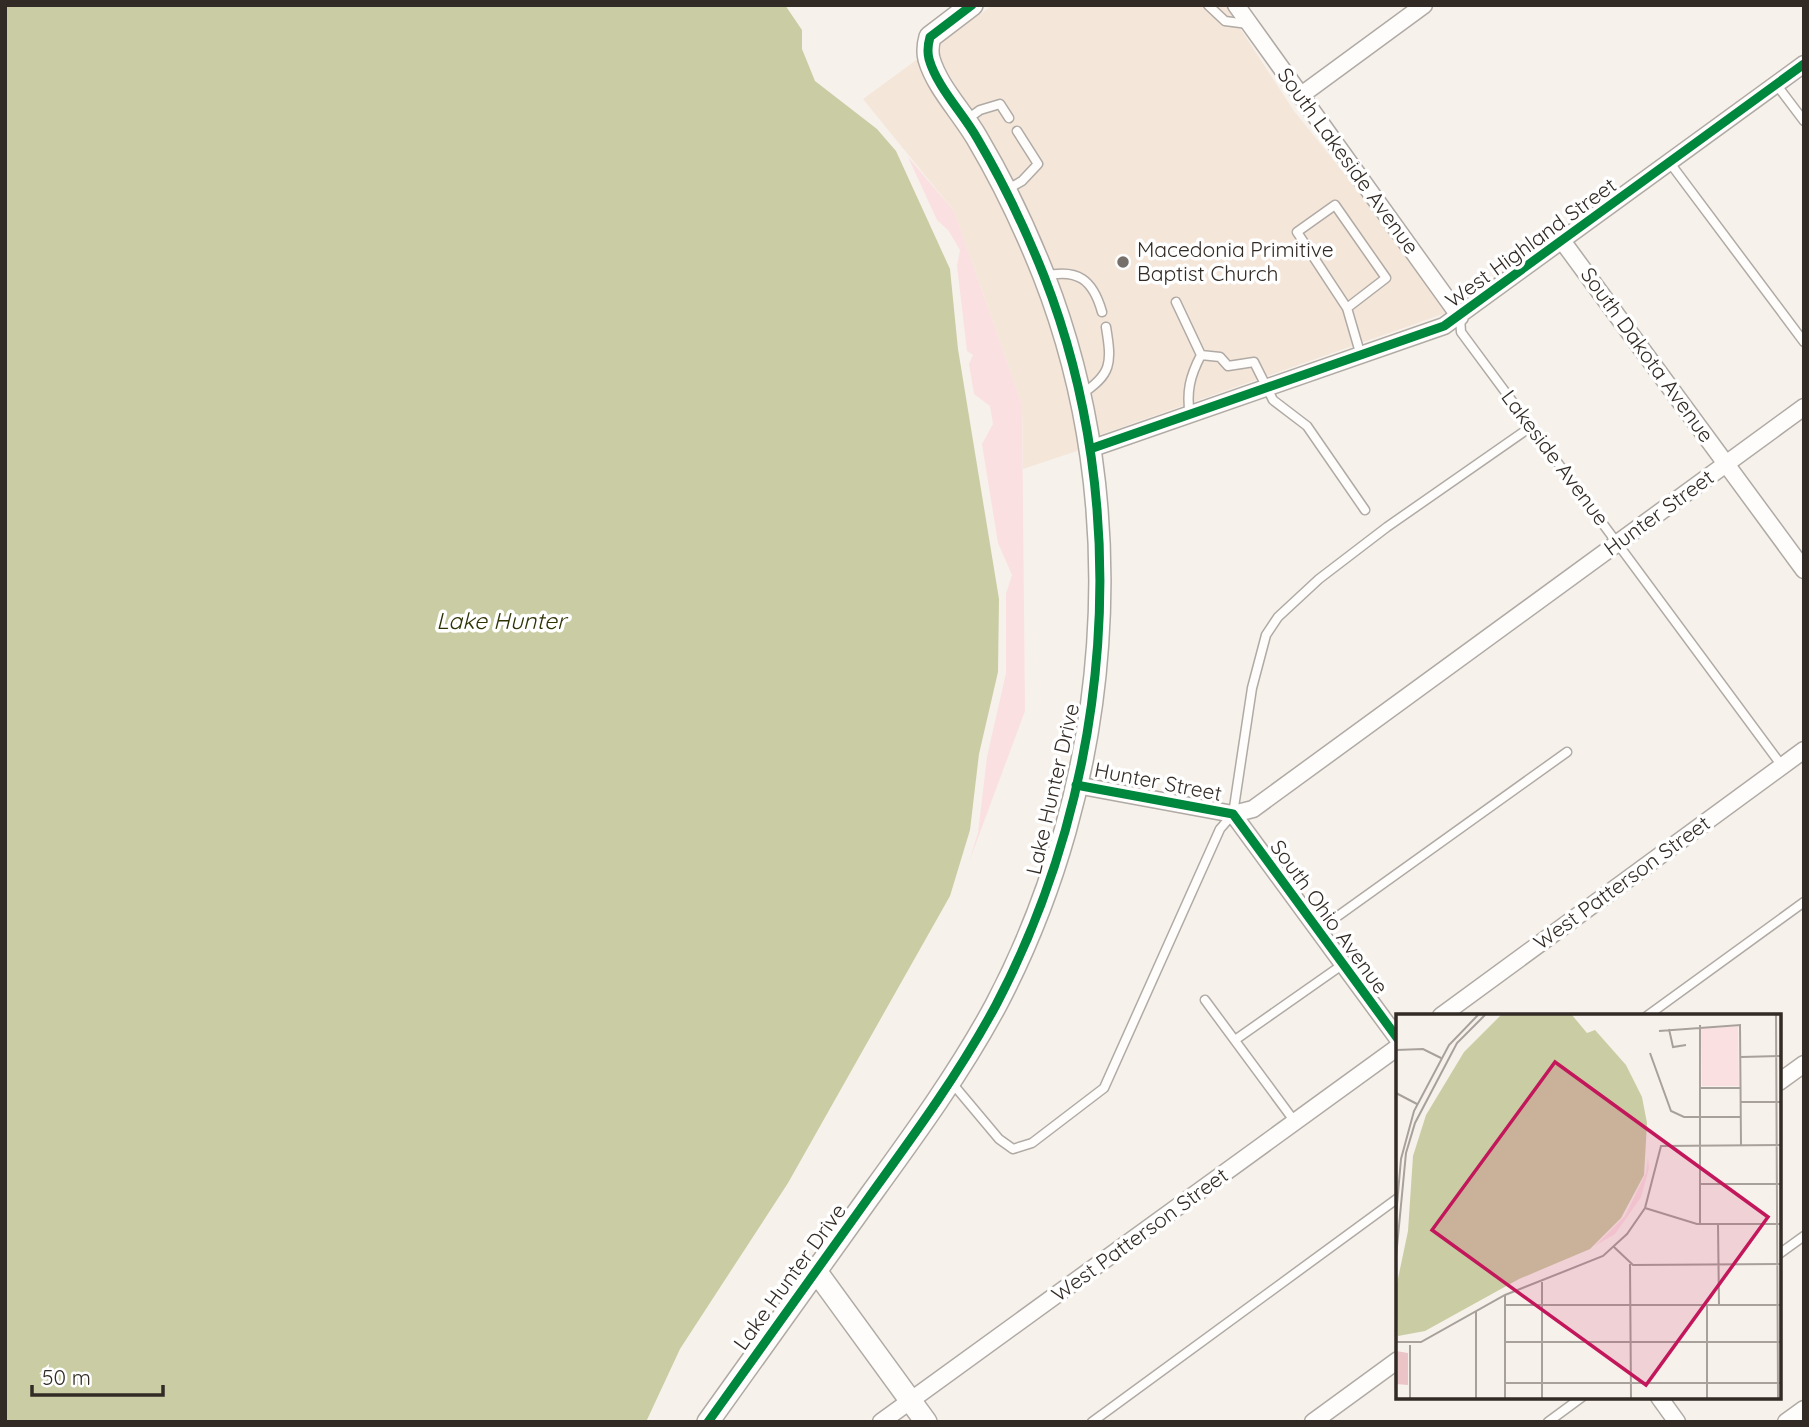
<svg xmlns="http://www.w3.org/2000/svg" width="1809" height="1427" viewBox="0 0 1809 1427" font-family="Quicksand,sans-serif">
<rect width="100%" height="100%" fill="#f7f1eb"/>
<path fill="#f5e6da" d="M993,5H1225L1294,111L1356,188L1446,313L1097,436L1072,328L1031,221L1010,175L938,56V44Z
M919,58L920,67L994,184L1037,283L1054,332L1074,408L1080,450L1023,469L1022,405L954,211L863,99Z"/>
<path fill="#fae0e1" d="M908,157L954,211L1022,405L1025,711L969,862L978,833L987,757L1006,673V594L1012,575L998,543L982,444L993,424L990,406L974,394L969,364L973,355L967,351L957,266L960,250L948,230L937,220Z"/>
<path fill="#cacda4" d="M5,5H785L802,30V49L815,81L877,129L896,151L950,269L958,349L999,599L998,672L979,754L970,830L950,896L788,1183L680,1349L646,1422H5Z"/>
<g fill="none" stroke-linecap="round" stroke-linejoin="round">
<g stroke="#b0aaa4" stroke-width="11">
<path id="lane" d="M1208,5L1225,21L1248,24
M1776,84L1804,121
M966,120L980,110L1000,104L1009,118
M1670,163L1804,342
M1008,189L1022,181L1038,164L1017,131
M1044,276C1078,268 1093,280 1102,312
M1176,302L1201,355
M1347,308L1386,278L1335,205L1297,232L1347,308L1361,356
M1460,317L1461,332L1782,766
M1201,355L1220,357L1228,366L1254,362L1273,400L1307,426L1365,510
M1080,395C1112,375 1112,363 1106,327
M1190,416C1186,392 1190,376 1201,355
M1317,931L1567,752
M1205,1000L1295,1122
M1647,1016L1804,902
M1235,1040L1342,965
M952,1083L999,1139L1013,1149L1032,1143L1104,1088L1220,829L1233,814L1252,688L1266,635L1278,617L1319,579L1387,527L1532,426
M1779,1254L1804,1236
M1092,1422L1398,1198
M1548,1422L1582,1397"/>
</g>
<g stroke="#b0aaa4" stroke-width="19">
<path id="street" d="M1236,5L1460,317
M1300,96L1424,5
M1563,242L1804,570
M1090,449L1444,326L1804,64
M1076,785L1233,814L1253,809L1804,407
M1233,814L1398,1039
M1441,1016L1804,750
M1779,1082L1804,1064
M1659,1397L1677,1422
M881,1422L1398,1047
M1313,1422L1398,1360
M1786,1422L1804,1409"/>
</g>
<g stroke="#b0aaa4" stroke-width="24">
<path id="secondary" d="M816,1271L926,1422
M708,1422C762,1347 816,1272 869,1197C914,1135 960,1072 996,1005C1112,784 1135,509 1044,276C1025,228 1003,182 977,138C962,112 937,87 929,59C927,51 928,44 930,37L972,5"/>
</g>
<use href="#lane" stroke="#fefdfc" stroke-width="8"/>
<use href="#street" stroke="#fefdfc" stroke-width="16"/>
<use href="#secondary" stroke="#fefdfc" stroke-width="21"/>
<g stroke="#fff" stroke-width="13">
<path id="cycleway" d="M1090,449L1444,326L1804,64
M1076,785L1233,814L1398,1039
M708,1422C762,1347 816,1272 869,1197C914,1135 960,1072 996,1005C1112,784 1135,509 1044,276C1025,228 1003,182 977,138C962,112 937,87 929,59C927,51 928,44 930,37L972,5"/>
</g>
<use href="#cycleway" stroke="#00873e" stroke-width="9"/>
</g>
<circle fill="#77706a" stroke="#fff" stroke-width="2.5" cx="1123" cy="262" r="7"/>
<g text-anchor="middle" stroke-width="7" stroke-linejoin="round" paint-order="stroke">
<g font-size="21" fill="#322a24" stroke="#fff">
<text transform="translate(1348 161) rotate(54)" y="7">South Lakeside Avenue</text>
<text transform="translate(1531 243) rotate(-36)" y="7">West Highland Street</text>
<text transform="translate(1647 355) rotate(54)" y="7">South Dakota Avenue</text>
<text transform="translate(1555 458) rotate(53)" y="7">Lakeside Avenue</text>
<text transform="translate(1659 513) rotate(-36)" y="7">Hunter Street</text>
<text transform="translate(1158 782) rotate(11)" y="7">Hunter Street</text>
<text transform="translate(1053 789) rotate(-77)" y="7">Lake Hunter Drive</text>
<text transform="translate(1622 883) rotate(-36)" y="7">West Patterson Street</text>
<text transform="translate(1329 917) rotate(54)" y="7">South Ohio Avenue</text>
<text transform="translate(1140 1235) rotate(-36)" y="7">West Patterson Street</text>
<text transform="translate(790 1277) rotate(-54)" y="7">Lake Hunter Drive</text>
</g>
<g font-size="21" fill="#322a24" stroke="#fff" text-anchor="start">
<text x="1137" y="257">Macedonia Primitive<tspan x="1137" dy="24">Baptist Church</tspan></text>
</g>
<g font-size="23" font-style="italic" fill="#2f3305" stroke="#fff">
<text x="501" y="629">Lake Hunter</text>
</g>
</g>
<g transform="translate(1396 1014)">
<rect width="385" height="385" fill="#f7f1eb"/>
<path d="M342,12L343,72H306L305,13ZM252,144L253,154L245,183L219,220L199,232L229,202L250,159Z" fill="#fae0e1"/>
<path d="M0,337L12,339V371L0,370Z" fill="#eac4c6"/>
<path d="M105,1H176L191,19L199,16L230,51L246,83L251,109L248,161L225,204L194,235L123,265L29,317L2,322L0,274L12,217L17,142L30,101L68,38Z" fill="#cacda4"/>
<path fill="none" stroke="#a8a19b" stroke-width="2" d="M380,1L382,384M273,15L277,33L290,31M263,17L344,11L345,131M0,36L27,35L45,44M254,39L275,97L288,103H345M345,43L385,42M305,74H344M0,79L21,90M345,88H385M304,170H385M249,194L301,210H385M0,202L5,145L18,97L53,31L82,1M304,210V11M322,210L323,291M218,233L237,251L385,250M0,243L10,139L19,109L61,29L89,1M234,250L235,384M146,268V384M109,291H385M311,291V384M80,297V384M0,328H25L109,281L207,242L231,220L249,194L265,132L385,131M109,328H385M109,369H385M14,384V331M109,384V281"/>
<path fill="#c2185b" fill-opacity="0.15" stroke="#c2185b" stroke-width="3.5" d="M159,48L372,203L250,371L36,216Z"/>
<rect width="385" height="385" fill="none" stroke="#322a24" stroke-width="3.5"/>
</g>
<rect width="1809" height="1427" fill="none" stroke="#322a24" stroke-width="14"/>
<path d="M32 1385v10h131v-10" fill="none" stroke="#322a24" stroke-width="3.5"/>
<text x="42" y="1385" font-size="21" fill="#322a24" stroke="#ffffff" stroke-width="5" paint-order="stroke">50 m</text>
</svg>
